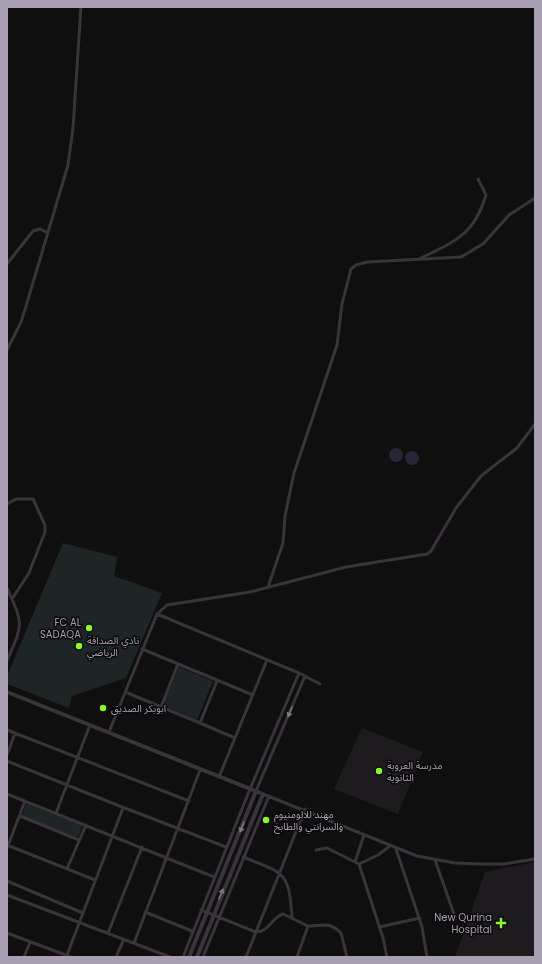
<svg xmlns="http://www.w3.org/2000/svg" width="542" height="964" viewBox="0 0 542 964" font-family="Poppins,'Noto Sans Arabic',sans-serif">
<rect width="100%" height="100%" fill="#100f10"/>
<path fill="#1d1b1d" d="M362,728L423,752L398,814L334,789Z
M535,862V957H455L485,872Z"/>
<path fill="#1d2525" d="M63,543L117,557L114,576L162,593L126,678L72,696L69,708L7,684V676Z
M179,667L213,681L197,720L163,705Z
M26,804L81,825L82,827L79,836L76,837L22,816Z"/>
<path fill="#292534" d="M389 455a7 7 0 1 1 14 0a7 7 0 1 1-14 0Z
M405 458a7 7 0 1 1 14 0a7 7 0 1 1-14 0Z"/>
<g fill="none" stroke-linecap="round" stroke-linejoin="round">
<path stroke="#38343a" stroke-width="3" d="M421,258C456,241 474,235 486,195L478,179
M7,264L33,231L40,229L48,233
M7,350L21,322L27,303L68,165L73,128L81,7
M7,504L16,499H33L45,525V532L29,573L12,599
M268,587L283,543L285,516L294,473L337,345L342,304L351,269L356,265L367,262L461,257L483,244L509,215L535,198
M7,588C24,626 23,623 7,661
M157,614L167,605L250,592L346,567L427,554L431,551L456,508L481,476L517,448L535,424
M142,649L253,695
M125,692L200,723L217,681
M161,707L178,664
M200,723L235,738
M7,730L189,801
M109,732L157,614L299,673L320,684
M7,755L15,733
M7,761L117,805L226,847
M219,777L267,660
M256,791L305,676
M7,794L214,877
M263,794L417,856L455,863L480,864H504L535,859
M56,813L90,725
M20,816L79,840
M7,845L95,880
M7,848L25,801
M396,849L422,927L427,957
M316,850L327,848L359,864
M243,857C285,874 289,871 292,918
M435,860L455,917
M355,862L364,835
M67,869L86,825
M7,881L83,913
M7,895L170,957
M201,910L256,932C269,932 272,917 283,914L308,926L328,925L335,928L341,933L347,957
M145,912L192,931
M379,927L420,918
M7,933L71,957
M108,933L142,847
M134,943L200,770
M67,955L123,808
M24,957L30,942
M116,957L124,939
M183,957L250,789L299,673
M203,957L269,796
M246,957L305,809
M297,957L308,926
M387,957L383,938L359,864L378,855L390,846"/>
<path stroke="#38343a" stroke-width="4" d="M7,692L263,794L197,957
M189,957L256,791"/>
</g>
<defs><path id="oneway-solid" d="M-6-.8H1V-3.2L6.5 0L1 3.2V.8H-6Z"/></defs>
<g fill="#7c7482">
<use href="#oneway-solid" transform="translate(290 712) rotate(113)"/>
<use href="#oneway-solid" transform="translate(242 827) rotate(112)"/>
<use href="#oneway-solid" transform="translate(221 894) rotate(-68)"/>
</g>
<g fill="#8cf91e" stroke="#0b0a0b" stroke-width="1.5">
<circle cx="89" cy="628" r="4"/>
<circle cx="79" cy="646" r="4"/>
<circle cx="103" cy="708" r="4"/>
<circle cx="379" cy="771" r="4"/>
<circle cx="266" cy="820" r="4"/>
<path d="M499 917h4v4h4v4h-4v4h-4v-4h-4v-4h4z"/>
</g>
<g text-anchor="middle" stroke-width="3" stroke-linejoin="round" paint-order="stroke">
<g font-size="10" fill="#a99fb2" stroke="#0b0a0b" text-anchor="start">
<text x="81" y="626" text-anchor="end">FC AL<tspan x="81" dy="12">SADAQA</tspan></text>
<text x="87" y="644">نادي الصداقة<tspan x="87" dy="12">الرياضي</tspan></text>
<text x="111" y="712">ابوبكر الصديق</text>
<text x="387" y="769">مدرسة العروبة<tspan x="387" dy="12">الثانوية</tspan></text>
<text x="274" y="818">مهند للالومنيوم<tspan x="274" dy="12">والسرانتي والطابخ</tspan></text>
<text x="492" y="921" text-anchor="end">New Qurina<tspan x="492" dy="12">Hospital</tspan></text>
</g>
</g>
<rect width="542" height="964" fill="none" stroke="#a99fb2" stroke-width="16"/>
</svg>
